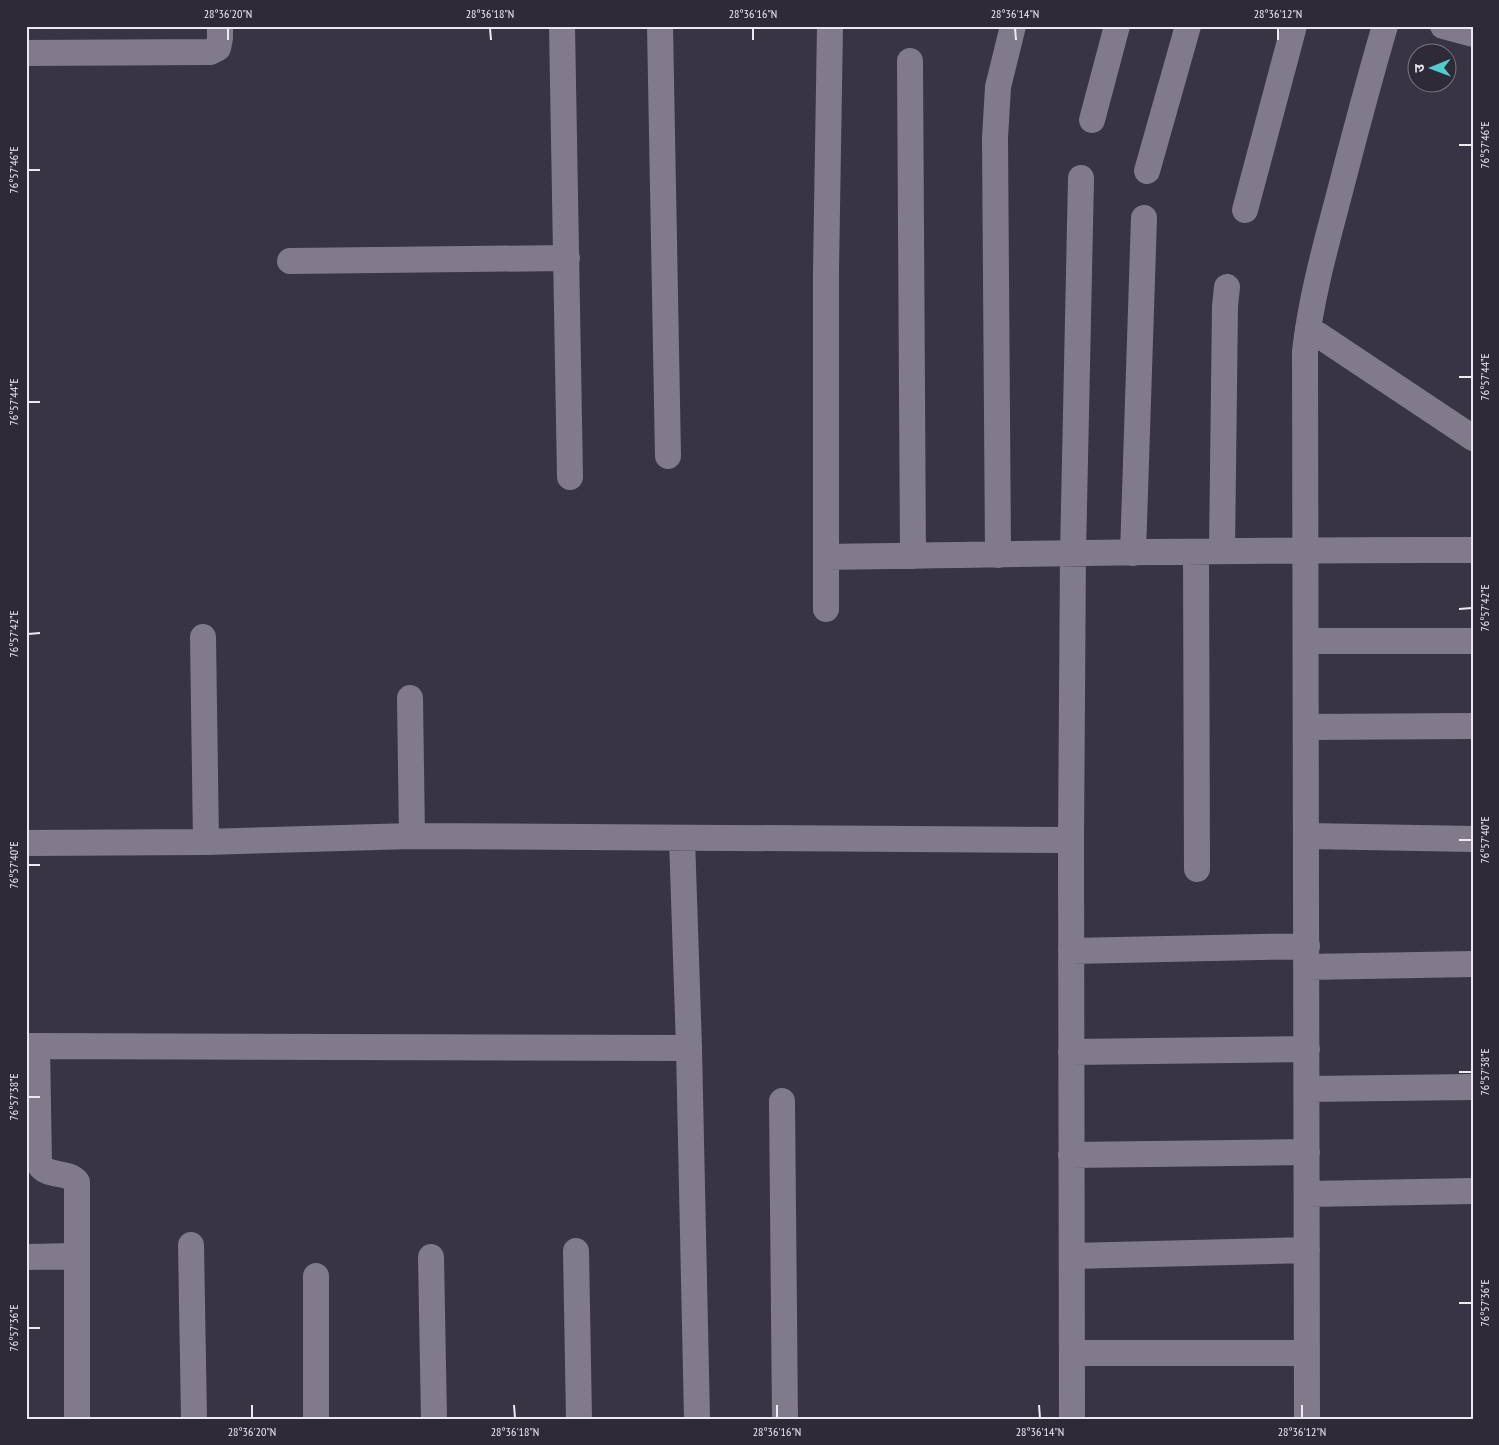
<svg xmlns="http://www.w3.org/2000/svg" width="1499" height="1445" viewBox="0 0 1499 1445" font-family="'PT Sans Narrow','Noto Sans Devanagari',sans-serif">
<rect width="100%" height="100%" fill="#383443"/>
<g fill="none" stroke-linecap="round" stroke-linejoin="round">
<path stroke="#807a8b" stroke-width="26" d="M562,26L570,477
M660,26L668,456
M1443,26L1473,34
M26,53L210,52L218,48L220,38V26
M910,61L913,556
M1092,120L1117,26
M1147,171L1188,26
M1245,210L1294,26
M290,261L567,258
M1308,328L1473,438
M1222,551L1225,306L1227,287
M1196,552L1197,869
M1133,553L1144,218
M998,555L995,138L998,87L1013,26
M826,557C1041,554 1257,549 1473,550
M826,609V271L830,26
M203,637L206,842
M1306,641H1473
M410,698L412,836
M1306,727L1473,726
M1307,836L1473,839
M682,838L689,1048
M26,843L206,842L412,836L1071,840
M1071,951L1307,946
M1307,967L1473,964
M26,1046L689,1048L697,1419
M37,1046L39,1164C47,1178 67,1170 77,1182V1419
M1071,1052L1307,1049
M1307,1089L1473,1087
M782,1101L785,1419
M1071,1155L1307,1152
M1307,1194L1473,1191
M191,1245L194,1419
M576,1251L579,1419
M1072,1256L1307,1250
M26,1257L77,1256
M431,1257L434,1419
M316,1276V1419
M1072,1353H1307
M1072,1419L1071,840L1073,554L1081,178
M1307,1419L1305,351C1311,299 1325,248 1338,199C1353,141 1368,83 1385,26"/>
</g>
<path fill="none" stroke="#ece9f3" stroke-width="2" d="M228,28V40M490,28L491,40M753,28V40M1015,28L1016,40M1278,28V40M1459,145H1472M28,170H40M1459,377H1472M28,402H40M1459,609L1472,608M28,634L40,633M1459,840H1472M28,865H40M1459,1072H1472M28,1097H40M1459,1303H1472M28,1328H40M252,1405V1418M514,1405L515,1418M777,1405V1418M1039,1405L1040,1418M1302,1405V1418"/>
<rect width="1499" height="1445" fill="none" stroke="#2e2a38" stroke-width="55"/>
<g transform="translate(1432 68) rotate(269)"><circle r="24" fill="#2e2a38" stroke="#7a7683"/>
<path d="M0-4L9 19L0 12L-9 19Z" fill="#52cdcf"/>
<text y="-8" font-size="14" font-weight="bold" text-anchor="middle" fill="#ece9f3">उ</text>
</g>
<rect x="28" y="28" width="1444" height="1390" fill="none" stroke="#ece9f3" stroke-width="2"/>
<g font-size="12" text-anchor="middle" fill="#ece9f3">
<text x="228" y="18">28°36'20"N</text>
<text x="490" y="18">28°36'18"N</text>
<text x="753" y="18">28°36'16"N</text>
<text x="1015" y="18">28°36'14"N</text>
<text x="1278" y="18">28°36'12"N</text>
<text transform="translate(1485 145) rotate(-90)" y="4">76°57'46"E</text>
<text transform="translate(14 170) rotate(-90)" y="4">76°57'46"E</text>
<text transform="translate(1485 377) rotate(-90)" y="4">76°57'44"E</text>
<text transform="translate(14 402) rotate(-90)" y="4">76°57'44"E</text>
<text transform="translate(1485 608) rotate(-90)" y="4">76°57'42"E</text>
<text transform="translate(14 634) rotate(-90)" y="4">76°57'42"E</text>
<text transform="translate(1485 840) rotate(-90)" y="4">76°57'40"E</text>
<text transform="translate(14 865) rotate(-90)" y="4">76°57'40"E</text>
<text transform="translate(1485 1072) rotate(-90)" y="4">76°57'38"E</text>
<text transform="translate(14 1097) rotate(-90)" y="4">76°57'38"E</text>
<text transform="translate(1485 1303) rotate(-90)" y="4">76°57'36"E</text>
<text transform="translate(14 1328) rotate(-90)" y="4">76°57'36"E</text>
<text x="252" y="1436">28°36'20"N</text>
<text x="515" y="1436">28°36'18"N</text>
<text x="777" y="1436">28°36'16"N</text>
<text x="1040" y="1436">28°36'14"N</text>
<text x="1302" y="1436">28°36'12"N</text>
</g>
</svg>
